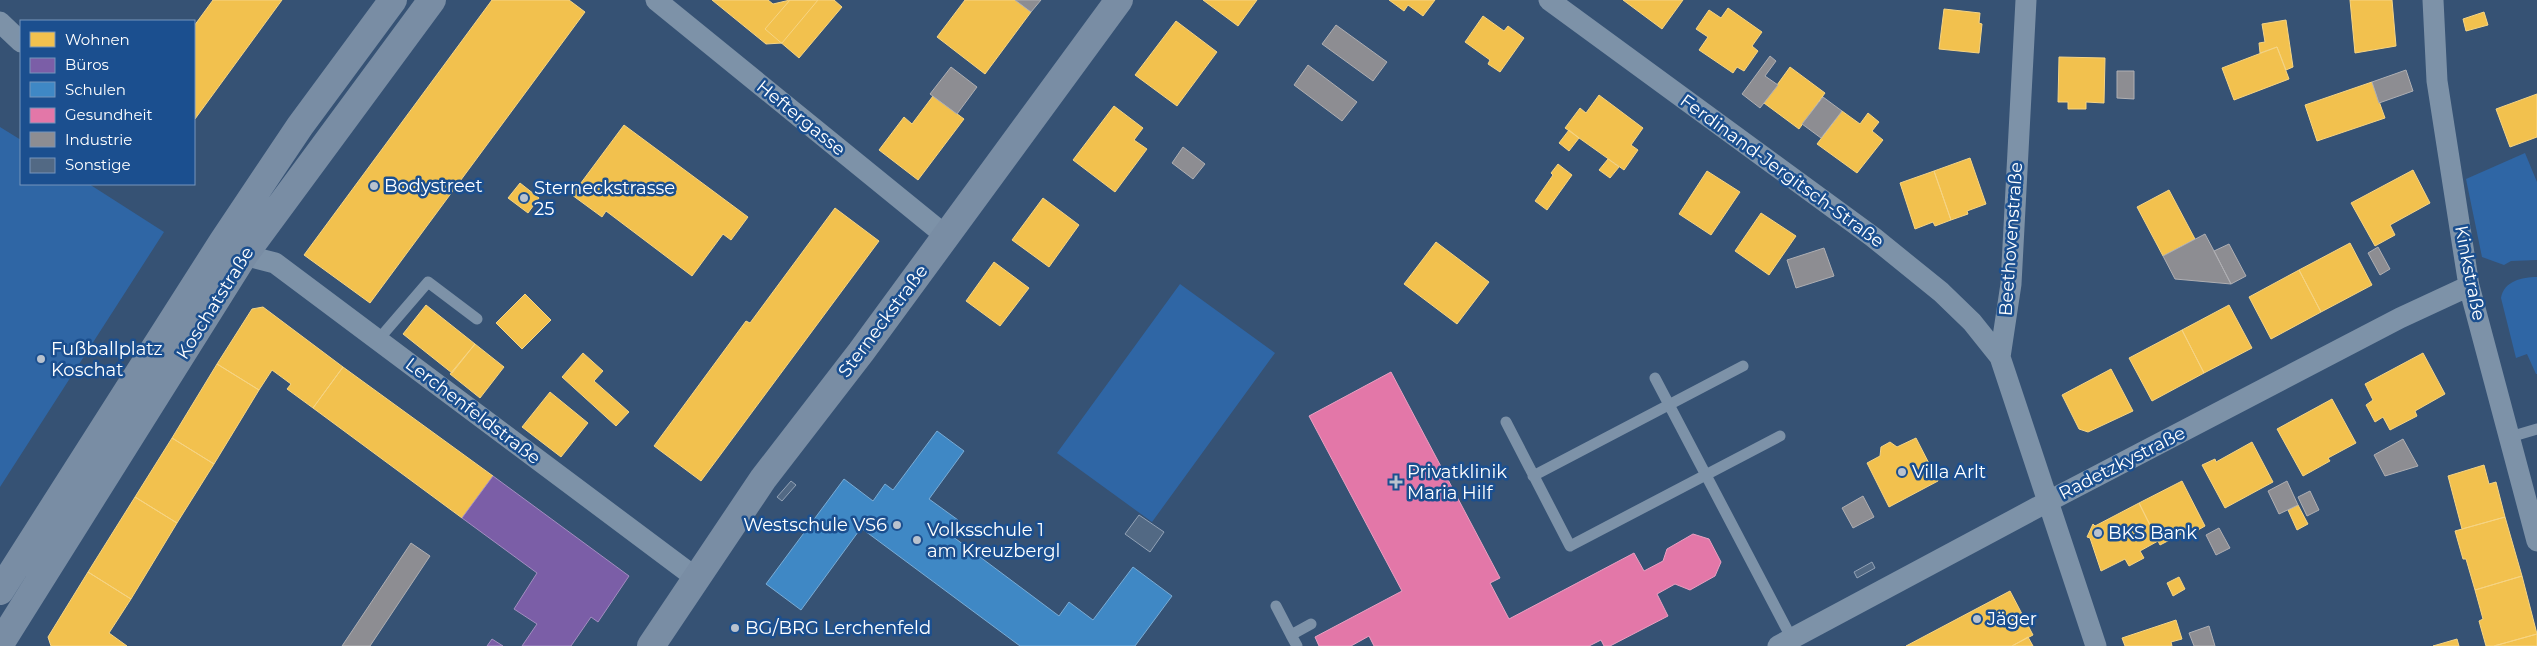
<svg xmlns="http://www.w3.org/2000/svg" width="2537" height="646" viewBox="0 0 2537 646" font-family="Montserrat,sans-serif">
<rect width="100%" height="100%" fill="#365274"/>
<path fill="#2f66a5" d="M0,127L21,140V184H89L164,232L0,487Z
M2525,153L2537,182V260L2511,261L2504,265L2482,257L2466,179Z
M2537,277V374H2536L2527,354L2516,358L2501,298C2504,281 2522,277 2537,277Z
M1180,284L1275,353L1152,522L1057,453Z"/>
<path fill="#f2c14e" stroke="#f6d483" d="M213,0H282L195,119L194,26Z
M492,0H569L585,12L370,303L304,255Z
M712,0H768L773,4L790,0H818L782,43L766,44Z
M790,0H834L842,7L799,58L765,29Z
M965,0H1015L1031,12L985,74L937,37Z
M1203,0H1257L1238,26Z
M1389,0H1435L1423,16L1408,5L1404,11Z
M1623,0H1683L1662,29Z
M2350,0H2392L2396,46L2355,53Z
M1728,8L1762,32L1752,46L1758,51L1744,71L1737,67L1733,73L1699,50L1708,37L1696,29L1709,10L1721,18Z
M1944,9L1980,13L1979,23L1982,24L1979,53L1939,49Z
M2484,12L2488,25L2466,31L2463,19Z
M1483,16L1504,31L1508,26L1524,38L1500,72L1488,64L1490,60L1465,42Z
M2286,20L2293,67L2286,70L2277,47L2260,53L2259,43L2265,42L2262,24Z
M1176,21L1217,52L1177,106L1135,75Z
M2277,47L2289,79L2234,100L2222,68Z
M2059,57L2105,58L2104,103L2086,102V109H2068V102H2058Z
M1790,67L1825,93L1799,129L1764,103Z
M2372,82L2385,118L2317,141L2305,105Z
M2537,94V137L2510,147L2496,109Z
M1599,95L1643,128L1631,145L1638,150L1624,170L1565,128L1580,108L1586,113Z
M933,96L964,119L918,180L879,150L904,117L912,124Z
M1114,106L1143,128L1134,140L1147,149L1115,192L1073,160Z
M1842,111L1860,124L1868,113L1879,122L1872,131L1883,140L1857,173L1817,144Z
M624,125L748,217L731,240L723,234L692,276L606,211L602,217L572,195Z
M1569,130L1579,138L1569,151L1559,143Z
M1970,158L1986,204L1967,211L1968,214L1951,220L1934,171Z
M1608,159L1619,167L1610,178L1599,170Z
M1558,164L1572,175L1547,210L1535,201L1553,175L1551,173Z
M2413,170L2430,203L2390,225L2395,235L2375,246L2351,203Z
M1707,171L1740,192L1711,235L1679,214Z
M1934,171L1951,220L1935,226L1933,222L1915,229L1900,183Z
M520,183L539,198L528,213L508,198Z
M2169,190L2195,239L2163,256L2137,207Z
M1043,198L1079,225L1049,267L1012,240Z
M835,208L879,241L701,481L654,446L746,321L750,323Z
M1761,213L1796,236L1769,275L1735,251Z
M1436,242L1489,282L1457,324L1404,284Z
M2350,243L2372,285L2321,312L2299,270Z
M994,262L1029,288L1000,326L966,301Z
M2299,270L2321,312L2271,339L2249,297Z
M525,294L551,320L522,349L496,323Z
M426,305L475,344L452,373L403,334Z
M2229,305L2252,348L2204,373L2182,330Z
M263,307L343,367L313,408L287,389L291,384L272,370L259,390L217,364L252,309Z
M2182,330L2204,373L2152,401L2129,358Z
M475,344L504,367L480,398L450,374Z
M583,353L603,371L594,381L629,412L616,426L562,377Z
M2423,353L2445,394L2415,411L2417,416L2390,430L2383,417L2375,422L2366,405L2373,400L2365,384Z
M217,364L259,390L214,464L172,438Z
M343,367L493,476L462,518L313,408Z
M2111,369L2133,411L2088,432L2079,429L2062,395Z
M550,392L588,423L561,457L522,427Z
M2332,399L2356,443L2328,458L2330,461L2303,476L2277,429Z
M172,438L214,464L177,523L135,497Z
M1916,438L1938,481L1889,507L1867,463L1880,456L1881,447L1890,442L1897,447Z
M2252,442L2273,482L2225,508L2202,465L2215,459L2216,462Z
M2484,465L2489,484L2496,482L2505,517L2462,529L2448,476Z
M2182,481L2205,526L2191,534L2189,530L2160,545L2139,503Z
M135,497L177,523L131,599L88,572Z
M2139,503L2158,541L2140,551L2144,558L2129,566L2125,559L2101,571L2090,538L2087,537L2093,524L2095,526Z
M2298,505L2308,524L2297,530L2288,510Z
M2505,517L2522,576L2475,590L2466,559H2463L2455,531Z
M88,572L131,599L109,633L127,646H51L48,637Z
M2522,576L2537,634L2494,646H2486L2479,621L2483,619L2475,590Z
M2179,577L2185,589L2173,596L2167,583Z
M2010,591L2033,635L2012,646H1906Z
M2176,620L2182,639L2171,642L2172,646H2125L2122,638Z
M2537,634V646H2494Z
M2028,637L2033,646H2012Z
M2457,639L2459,646H2433Z"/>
<path fill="#7b5ea7" stroke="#a38ec1" d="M493,476L629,576L598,622L591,617L571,646H522L537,624L514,609L537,573L462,518Z
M492,639L503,646H487Z"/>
<path fill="#3f88c5" stroke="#79acd6" d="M937,431L964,451L929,499L958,520L948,533L1059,616L1069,602L1093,620L1133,567L1172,596L1135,646H1020L861,528L801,610L766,584L844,479L873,501L885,484L893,490Z"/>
<path fill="#e377a8" stroke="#eba0c2" d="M1391,372L1500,578L1490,583L1509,619L1634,553L1644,571L1663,561L1667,549L1693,534L1709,539L1721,562L1715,576L1690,590L1675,584L1657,594L1668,616L1610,646H1604L1601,640L1589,646H1374L1369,636L1351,646H1319L1315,637L1402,591L1309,416Z"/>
<path fill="#8d8d92" stroke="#afafb3" d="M1015,0H1041L1031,12Z
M1336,25L1387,62L1373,81L1322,44Z
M1770,56L1776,61L1765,76L1778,85L1760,108L1742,94Z
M1308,65L1357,102L1342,121L1294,85Z
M951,67L977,87L957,114L930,94Z
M2406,70L2413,91L2379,103L2372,82Z
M2117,71H2134V99L2117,98Z
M1823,97L1842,111L1821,138L1802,124Z
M1183,147L1205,164L1193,179L1172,163Z
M2205,234L2214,251L2231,284L2175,279L2163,256Z
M2229,244L2246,276L2231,284L2214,251Z
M2378,247L2390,269L2380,275L2368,253Z
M1824,248L1834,276L1796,288L1787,260Z
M2403,439L2418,466L2385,476L2374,455Z
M2287,481L2298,505L2279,514L2268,491Z
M2310,491L2319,510L2307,516L2298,497Z
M1863,496L1874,517L1853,528L1842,508Z
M2219,528L2230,548L2216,555L2206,535Z
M411,543L430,556L370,646H342Z
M2209,626L2215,646H2194L2189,633Z"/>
<path fill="#526984" stroke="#92a2b6" d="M791,481L796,485L782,501L777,497Z
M1139,515L1164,532L1150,552L1125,534Z
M1872,562L1875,568L1857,578L1854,572Z"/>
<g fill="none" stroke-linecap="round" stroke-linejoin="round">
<path stroke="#7d92a8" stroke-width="11" d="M378,340L428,282L477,319
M1655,378L1792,639
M1506,422L1570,546L1780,436
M2510,437L2537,429
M1533,476L1743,366
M1276,606L1291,635
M1297,646L1291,635L1311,624"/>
<path stroke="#7d92a8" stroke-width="21" d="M656,0L946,236
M1549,0L1873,237L1941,292L1972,322L2000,357
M2026,0L2011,284L2000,357L2096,646
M2433,0L2437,81L2469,286L2537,541
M0,22L21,42
M244,255L275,263L696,578
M1778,646L2049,501L2400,318L2469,286"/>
<path stroke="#798da4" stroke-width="28" d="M0,591L223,241L300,126L393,0
M0,644L244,255L432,0
M651,646L763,479L861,352L1119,0"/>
</g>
<g fill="#b9c2ce" stroke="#1b4f8f" stroke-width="2">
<circle cx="374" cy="186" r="5"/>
<circle cx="524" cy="198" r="5"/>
<circle cx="41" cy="359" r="5"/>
<circle cx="1902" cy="472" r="5"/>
<path d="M1393.5 474.5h5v5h5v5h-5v5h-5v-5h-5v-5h5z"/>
<circle cx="897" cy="525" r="5"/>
<circle cx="2098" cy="533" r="5"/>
<circle cx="917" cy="540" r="5"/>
<circle cx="1977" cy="619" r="5"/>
<circle cx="735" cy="628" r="5"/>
</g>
<g text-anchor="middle" stroke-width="5" stroke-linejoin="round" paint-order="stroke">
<g font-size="18" fill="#fff" stroke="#1b4f8f">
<text transform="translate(801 118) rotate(39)" y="6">Heftergasse</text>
<text transform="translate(1782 171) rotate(36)" y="6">Ferdinand-Jergitsch-Straße</text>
<text transform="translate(2011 239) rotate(-86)" y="6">Beethovenstraße</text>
<text transform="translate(2470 273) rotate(79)" y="6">Kinkstraße</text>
<text transform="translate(215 303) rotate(-58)" y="6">Koschatstraße</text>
<text transform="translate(883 321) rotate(-53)" y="6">Sterneckstraße</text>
<text transform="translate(473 411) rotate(37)" y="6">Lerchenfeldstraße</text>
<text transform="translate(2122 463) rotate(-27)" y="6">Radetzkystraße</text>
</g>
<g font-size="18" fill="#fff" stroke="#1b4f8f" text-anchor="start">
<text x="384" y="192">Bodystreet</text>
<text x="534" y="194">Sterneckstrasse<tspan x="534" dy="21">25</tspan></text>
<text x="51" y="355">Fußballplatz<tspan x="51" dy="21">Koschat</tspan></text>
<text x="1407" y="478">Privatklinik<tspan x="1407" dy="21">Maria Hilf</tspan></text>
<text x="1912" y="478">Villa Arlt</text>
<text x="887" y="531" text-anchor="end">Westschule VS6</text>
<text x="927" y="536">Volksschule 1<tspan x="927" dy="21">am Kreuzbergl</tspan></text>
<text x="2108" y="539">BKS Bank</text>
<text x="1987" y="625">Jäger</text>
<text x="745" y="634">BG/BRG Lerchenfeld</text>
</g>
</g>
<rect x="20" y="20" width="175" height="165" fill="#1b4f8f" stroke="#7695bc"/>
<rect x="30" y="32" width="25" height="15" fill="#f2c14e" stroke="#7695bc"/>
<text x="65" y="45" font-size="15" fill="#ffffff">Wohnen</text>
<rect x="30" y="58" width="25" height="15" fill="#7b5ea7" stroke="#7695bc"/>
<text x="65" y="70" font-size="15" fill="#ffffff">Büros</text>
<rect x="30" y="82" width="25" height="15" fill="#3f88c5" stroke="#7695bc"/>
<text x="65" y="95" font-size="15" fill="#ffffff">Schulen</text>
<rect x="30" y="108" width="25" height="15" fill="#e377a8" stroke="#7695bc"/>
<text x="65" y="120" font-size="15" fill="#ffffff">Gesundheit</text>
<rect x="30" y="132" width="25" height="15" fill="#8d8d92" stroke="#7695bc"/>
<text x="65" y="145" font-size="15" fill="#ffffff">Industrie</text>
<rect x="30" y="158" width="25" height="15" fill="#526984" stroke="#7695bc"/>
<text x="65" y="170" font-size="15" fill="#ffffff">Sonstige</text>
</svg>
